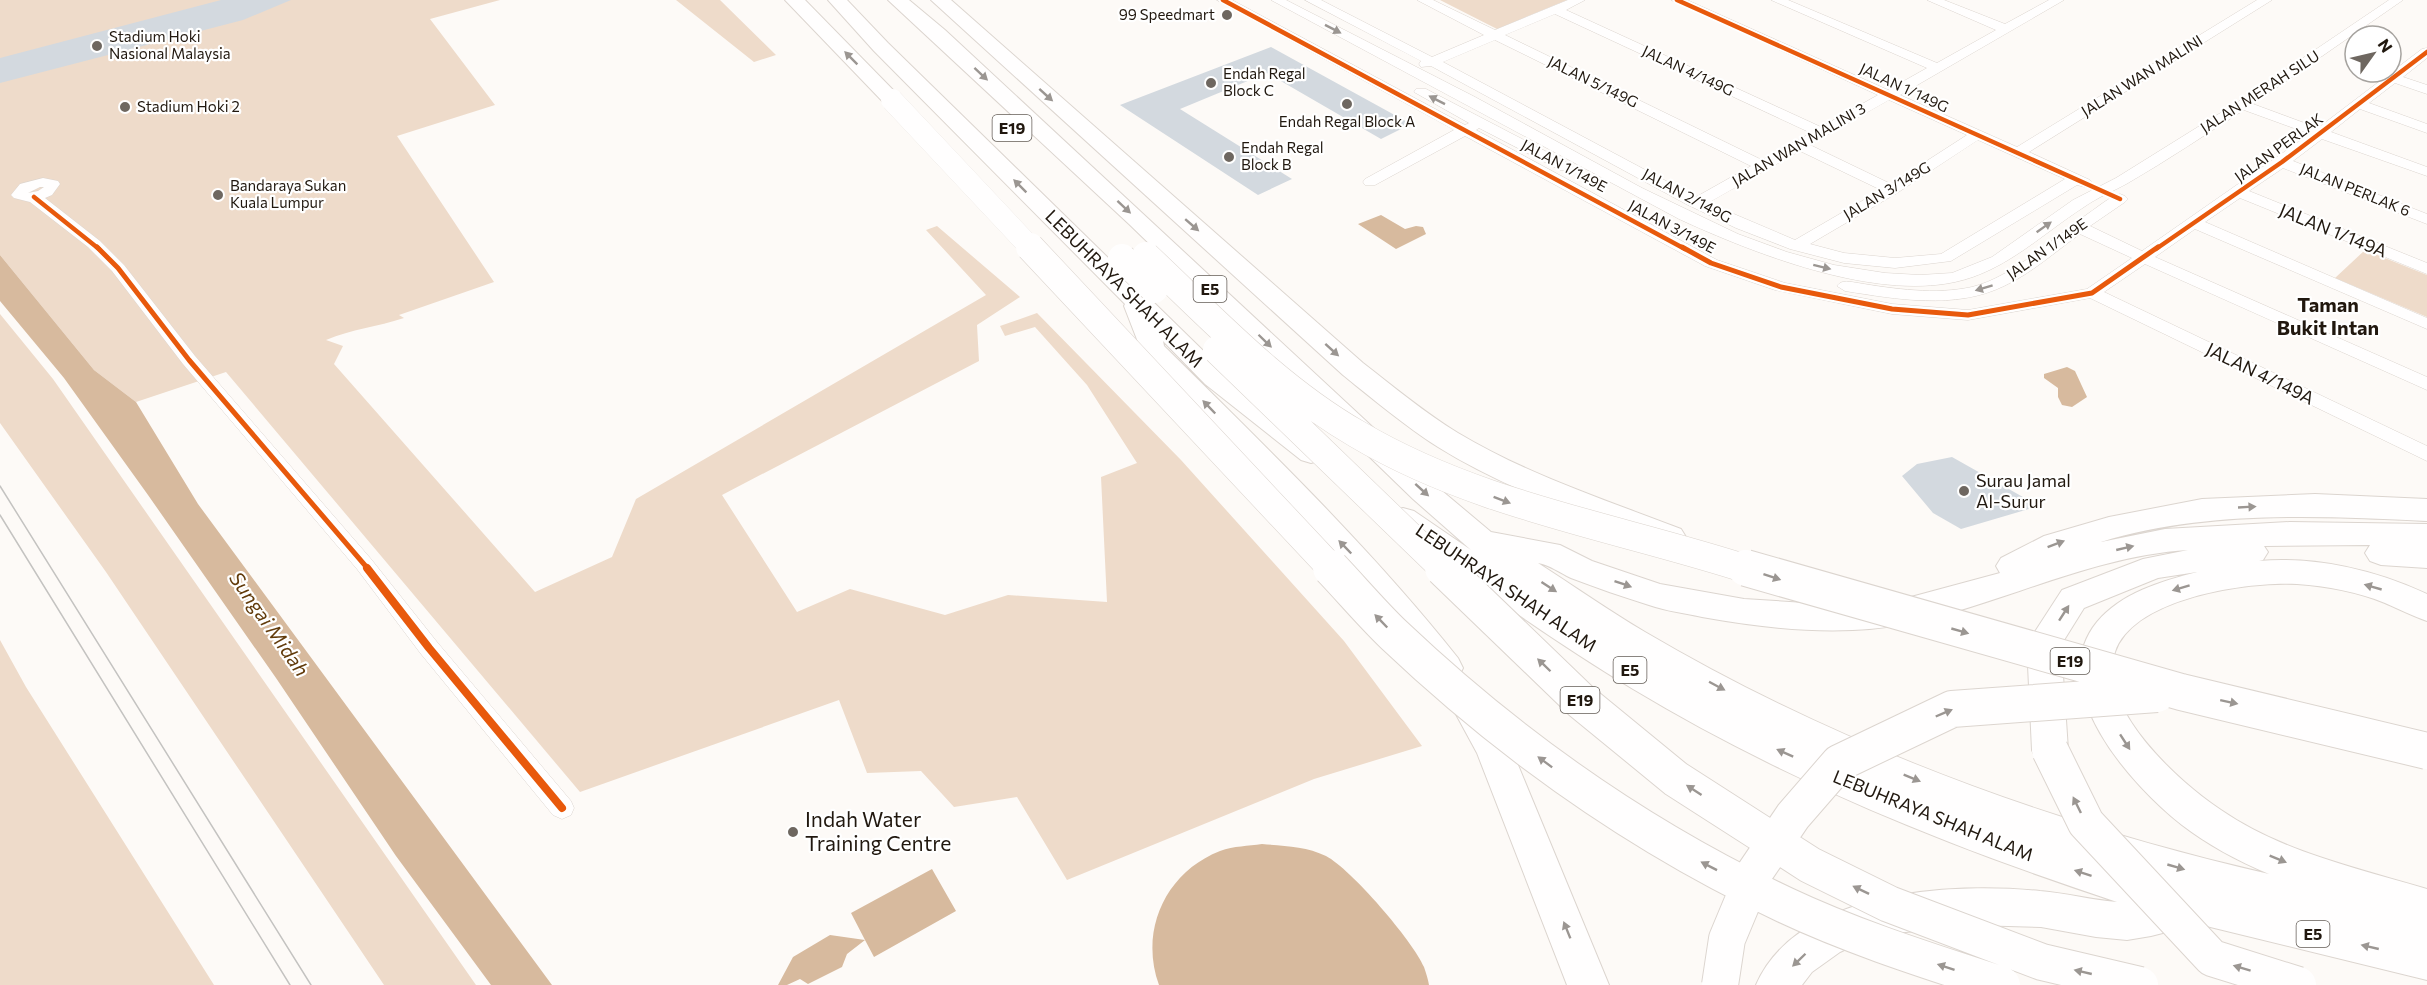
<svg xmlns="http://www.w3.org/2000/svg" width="2427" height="985" viewBox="0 0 2427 985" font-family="Commissioner,sans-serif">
<rect width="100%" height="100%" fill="#fdfaf7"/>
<path fill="#eedbca" d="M0,0H500L430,19L495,105L397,136L494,282L399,315L404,318C377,327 352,329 326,340L343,346L334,364L535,592L612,557L636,499L986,295L926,230L937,226L1020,297L977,325L979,361L722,495L797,612L850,589L945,615L1008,595L1107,602L1101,477L1137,463L1087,385L1035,327L1005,336L1000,326L1037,313L1181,460L1344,641L1422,746L1314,779L1067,880L1017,797L954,807L921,771L867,773L839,700L580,792L226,372L136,402L94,370L0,255Z
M676,0H720L776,55L754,62Z
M1440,0H1567L1497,29Z
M2365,250L2427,275V317L2335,278Z
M0,314L53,379L476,985H384L106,572L0,423Z
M0,640L26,687L214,985H0Z"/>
<path fill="#d7ba9e" d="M1381,215L1405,229L1416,226L1423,227L1426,234L1396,249L1358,224Z
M0,255L94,370L136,402L198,504L552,985H491L396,856L276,678L148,495L64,378L0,301Z
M2067,367L2075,371L2087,397L2072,407L2062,405L2058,397V388L2044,378V374Z
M1262,844C1284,846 1306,846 1326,856C1351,869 1413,941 1424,967C1426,973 1428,979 1429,985H1159C1139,930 1166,872 1220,851C1234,846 1248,846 1262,844Z
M932,869L956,911L874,957L865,940L847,954L842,967L808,984L800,979L787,985H778L793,957L830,935L865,940L851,913Z"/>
<path fill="#d3d9df" d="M221,0H291L243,20L0,83V58Z
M1271,47L1411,124L1381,139L1267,73L1180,109L1292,179L1258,195L1120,105Z
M1952,457L2039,506L1961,529L1933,513L1902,476L1917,464Z"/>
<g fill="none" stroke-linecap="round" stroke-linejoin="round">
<g stroke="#dcd5cf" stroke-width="1">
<path id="minor" d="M1217,0H1232L1465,125L1469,123L1414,92L1416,89H1426L1570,164L1572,167L1570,170H1560L1479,128L1476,130L1717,260L1785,283L1892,304L1968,310L2087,289L2132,258L2080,234C2056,251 2032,273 2004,286C1955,310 1896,299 1845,291L1837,286C1842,279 1850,282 1858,283C1894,289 1936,295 1972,287C2013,277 2054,237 2089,213C2098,207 2109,197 2120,194L2125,196L2128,199L2125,202L2090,226L2142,251L2310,134L2244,110C2206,134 2168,160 2128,183C2114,191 2098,197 2084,207C2042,234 2006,271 1955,282C1872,300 1753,253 1679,219L1271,0H1286L1475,97L1642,188L1738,234L1787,252L1834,265L1885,273L1920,275L1952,273L1992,257L2073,200L2116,178L2238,102L2389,0H2403L2253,104L2318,128L2422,49L2427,48V58L2403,77L2427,85V94L2395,83L2369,103L2427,124V133L2360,109L2331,132L2427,167V176L2322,139L2293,161L2427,214V224L2283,168L2249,191L2427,263V274L2240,198L2205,222L2427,318V329L2195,229L2155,257L2427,377V390L2145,264L2104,292L2427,446V461L2090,298L1968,320L1892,314L1775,290L1705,266L1465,136L1375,185H1365L1363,182L1365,179L1454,130Z
M1305,0H1321L1432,57L1484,35L1417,0H1433L1495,30L1568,0H1585L1566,10L1821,127L1878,95L1671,0H1687L1888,90L1927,68L1771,0H1788L1937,63L1996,30L1927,0H1944L2005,24L2049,0H2064L1900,95L2017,147L2257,0H2272L2029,152L2090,180L2092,183L2090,186L2085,187L2077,185L1951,261L1895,268L1844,263L1790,249L1736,228L1686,204L1431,66L1421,67L1419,64L1421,61ZM1555,14L1811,133L1762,160L1505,35ZM1495,40L1751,166L1696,197L1443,62ZM1889,100L1967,135L1891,184L1810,145ZM1978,140L2065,179L1941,254L1895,258L1844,253L1810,244L1897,193ZM1800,151L1881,190L1795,240L1708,203Z
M43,178L58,181L60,184L52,195L45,198L100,241L124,265L195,356L371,559L437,642L571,801L574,808L571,815L562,819L553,815L421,654L357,569L183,364L112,271L88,247L30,202L14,198L11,195L20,184ZM40,187H44L38,191L28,193Z"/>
</g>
<g stroke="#dcd5cf" stroke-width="2">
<path id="highway" d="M785,0H805L899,96L903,100L899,104L892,106L885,104Z
M828,0H847L888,43L1225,372L1321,446L1326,453L1321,460L1311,463L1301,460L1205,384L1163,341L1164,346C1266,447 1369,546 1458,658L1463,668L1458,678L1446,682L1434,678L1401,634L1331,551L1143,355L1124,306L1125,304L874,51Z
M888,0H909L945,30L1435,485L1491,532L1560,545L1592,561L1660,584L1744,599L1821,604L1868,603L1911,597L2000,573L1996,566L2001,558L2044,536L2109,517L2202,499L2315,494L2427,499V521C2319,516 2206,510 2101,542L2165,529L2290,522L2427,524V568L2381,565L2370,561L2365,553L2370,545L2264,546L2268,552L2263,560L2259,561C2315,556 2376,570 2427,594V621C2413,616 2399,609 2385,603C2358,592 2327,586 2297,584C2248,581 2133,598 2115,652C2097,709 2180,783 2221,810C2282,852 2356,868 2427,889V980L2198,924L2151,936L2127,940L2096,937L2041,927L1973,925L1896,933L1863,941L1840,952L1812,972L1802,985H1756C1797,890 1952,882 2040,891C2066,893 2091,900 2117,902C1950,847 1784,780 1633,689C1550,639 1472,582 1392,527L1388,519L1392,511L1403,508L1414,511L1471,550L1413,499L1129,224ZM2188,550L2143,559L2062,590L2027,644L2032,750L2037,761L2050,765L2063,761L2068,750L2061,645L2084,608L2158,578L2197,572C2162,581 2121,593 2097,622C2043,688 2132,786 2182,825C2208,845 2238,861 2269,874C2052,824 1837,745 1645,632C1609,611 1574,586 1538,563C1550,565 1560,573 1571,578C1597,588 1623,597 1649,605C1666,611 1684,613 1702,617C1769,629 1843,637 1911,623C2004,603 2092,556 2188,550Z
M931,0H951L1363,363C1394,387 1425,413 1458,433C1528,475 1606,500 1681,529L1686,537L1681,545L1670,548L1659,545C1584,515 1507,490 1438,447C1405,426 1374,400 1343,375Z
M1469,693L1481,697L1511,748L1609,985H1567L1477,753L1452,707L1457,697Z"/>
</g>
<use href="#minor" fill="#fffefe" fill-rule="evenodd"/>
<use href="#highway" fill="#fffefe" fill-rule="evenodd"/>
<path stroke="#c4c3c1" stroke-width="1.5" d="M0,486L311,985
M0,515L290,985"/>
<g stroke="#dcd5cf" stroke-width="22" stroke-linecap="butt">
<path id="highway-bridge-far2" d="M892,100L1032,249"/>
</g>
<g stroke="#dcd5cf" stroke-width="29" stroke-linecap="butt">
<path id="highway-bridge-far1" d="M1030,247L1333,570
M1146,256C1213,319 1277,388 1357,434C1478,506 1618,527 1750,570
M1122,258L1154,289
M1217,350L1445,570"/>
</g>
<g stroke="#dcd5cf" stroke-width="38" stroke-linecap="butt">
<path id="highway-bridge" d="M1331,568C1352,590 1372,614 1394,635C1510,745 1640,837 1785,905C1855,938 1929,961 2002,985
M1443,568L1582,702L1676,779L1810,865L1889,904L2042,962L2140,985
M1746,568L2181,692L2427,751
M2050,750L2086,823L2212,958L2298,985
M1720,985L1727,939L1755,872L1793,816L1839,763L1952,709L2157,694"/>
</g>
<use href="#highway-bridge-far2" stroke="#fffefe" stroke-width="22"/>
<use href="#highway-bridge-far1" stroke="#fffefe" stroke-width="28"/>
<use href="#highway-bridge" stroke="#fffefe" stroke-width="36"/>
<g stroke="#fff" stroke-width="8">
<path id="cycleway-far2" d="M1223,0L1685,249
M1677,0L2120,199
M34,197L99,249
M2156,249L2282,162L2427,52"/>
</g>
<g stroke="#fff" stroke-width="9">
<path id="cycleway-far1" d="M97,247L118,268L189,360L369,570
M1682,247L1711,263L1781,287L1892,309L1968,315L2092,293L2158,247"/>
</g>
<g stroke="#fff" stroke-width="11">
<path id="cycleway" d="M367,568L429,648L562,808"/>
</g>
<use href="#cycleway-far2" stroke="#e8590c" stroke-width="4.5"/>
<use href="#cycleway-far1" stroke="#e8590c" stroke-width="5"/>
<use href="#cycleway" stroke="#e8590c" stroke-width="8"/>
</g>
<defs><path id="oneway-solid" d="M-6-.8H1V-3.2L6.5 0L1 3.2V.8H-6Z" transform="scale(1.5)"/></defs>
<g fill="#9b9692">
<use href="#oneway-solid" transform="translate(1333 29) rotate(27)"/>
<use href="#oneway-solid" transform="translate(851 58) rotate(-135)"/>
<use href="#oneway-solid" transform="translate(981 74) rotate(43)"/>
<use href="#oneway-solid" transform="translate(1046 95) rotate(42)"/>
<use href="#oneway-solid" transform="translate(1437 100) rotate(-153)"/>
<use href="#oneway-solid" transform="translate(1020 186) rotate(-135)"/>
<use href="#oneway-solid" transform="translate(1124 207) rotate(43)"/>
<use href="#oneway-solid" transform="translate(1192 225) rotate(41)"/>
<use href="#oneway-solid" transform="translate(2044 227) rotate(-35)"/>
<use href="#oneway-solid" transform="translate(1822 267) rotate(14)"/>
<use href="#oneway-solid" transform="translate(1984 288) rotate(163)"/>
<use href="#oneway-solid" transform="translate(1265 341) rotate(44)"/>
<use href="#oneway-solid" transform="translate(1332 350) rotate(42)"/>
<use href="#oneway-solid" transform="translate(1209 407) rotate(-134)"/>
<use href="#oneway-solid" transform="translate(1422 490) rotate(42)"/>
<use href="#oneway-solid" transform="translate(1502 500) rotate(21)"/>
<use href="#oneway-solid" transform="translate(2247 507) rotate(-3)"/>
<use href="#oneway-solid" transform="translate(2056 544) rotate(-21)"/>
<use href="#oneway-solid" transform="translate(1345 547) rotate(-134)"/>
<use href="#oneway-solid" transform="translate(2125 548) rotate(-13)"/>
<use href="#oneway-solid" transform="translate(1772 577) rotate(18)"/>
<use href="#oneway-solid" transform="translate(1623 584) rotate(19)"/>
<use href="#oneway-solid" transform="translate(1549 587) rotate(33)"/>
<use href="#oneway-solid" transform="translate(2373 587) rotate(-164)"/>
<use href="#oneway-solid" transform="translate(2181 588) rotate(163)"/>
<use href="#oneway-solid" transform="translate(2064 613) rotate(-57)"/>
<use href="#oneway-solid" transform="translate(1381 621) rotate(-134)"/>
<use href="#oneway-solid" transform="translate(1960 631) rotate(16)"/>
<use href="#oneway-solid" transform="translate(1544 665) rotate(-136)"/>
<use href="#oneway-solid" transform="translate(1717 686) rotate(28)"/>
<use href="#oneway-solid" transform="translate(2229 702) rotate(12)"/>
<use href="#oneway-solid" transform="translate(1944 713) rotate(-23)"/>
<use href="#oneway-solid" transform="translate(2125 742) rotate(57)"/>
<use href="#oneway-solid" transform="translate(1785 753) rotate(-156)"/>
<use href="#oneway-solid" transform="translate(1545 762) rotate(-143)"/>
<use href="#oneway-solid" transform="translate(1912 778) rotate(22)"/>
<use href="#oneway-solid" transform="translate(1694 790) rotate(-147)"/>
<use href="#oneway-solid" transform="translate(2077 805) rotate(-116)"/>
<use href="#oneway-solid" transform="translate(2278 859) rotate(22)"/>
<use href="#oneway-solid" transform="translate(1709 866) rotate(-153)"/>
<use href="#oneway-solid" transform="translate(2176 867) rotate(16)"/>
<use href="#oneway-solid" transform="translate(2083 873) rotate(-162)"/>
<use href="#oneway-solid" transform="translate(1861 890) rotate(-154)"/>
<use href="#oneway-solid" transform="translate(1567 930) rotate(-112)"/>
<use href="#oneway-solid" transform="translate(2370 947) rotate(-167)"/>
<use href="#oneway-solid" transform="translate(1799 960) rotate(136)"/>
<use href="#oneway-solid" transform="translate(1946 967) rotate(-162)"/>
<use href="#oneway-solid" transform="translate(2242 968) rotate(-163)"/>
<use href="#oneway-solid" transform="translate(2083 972) rotate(-167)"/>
</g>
<g fill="#6e6760" stroke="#fff" stroke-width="2">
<circle cx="1227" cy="15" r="6"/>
<circle cx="97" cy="46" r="6"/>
<circle cx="1211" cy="83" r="6"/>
<circle cx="1347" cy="104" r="6"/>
<circle cx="125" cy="107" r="6"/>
<circle cx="1229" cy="157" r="6"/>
<circle cx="218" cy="195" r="6"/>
<circle cx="1964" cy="491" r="6"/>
<circle cx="793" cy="832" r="6"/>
</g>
<g text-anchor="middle" stroke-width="4.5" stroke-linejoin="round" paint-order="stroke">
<g font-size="15" fill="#21180f" stroke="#fff" text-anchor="start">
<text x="1215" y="20" text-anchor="end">99 Speedmart</text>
<text x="109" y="42">Stadium Hoki<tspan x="109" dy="17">Nasional Malaysia</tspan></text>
<text x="1223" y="79">Endah Regal<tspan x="1223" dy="17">Block C</tspan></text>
<text x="137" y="112">Stadium Hoki 2</text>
<text x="1347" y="127" text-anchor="middle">Endah Regal Block A</text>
<text x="1241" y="153">Endah Regal<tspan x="1241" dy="17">Block B</tspan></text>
<text x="230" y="191">Bandaraya Sukan<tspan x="230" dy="17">Kuala Lumpur</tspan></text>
</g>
<g font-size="15" fill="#21180f" stroke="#fff">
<text transform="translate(1688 71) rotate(25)" y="5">JALAN 4/149G</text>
<text transform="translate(2142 76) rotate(-32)" y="5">JALAN WAN MALINI</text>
<text transform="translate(1593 82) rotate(26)" y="5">JALAN 5/149G</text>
<text transform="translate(1904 88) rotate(25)" y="5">JALAN 1/149G</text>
<text transform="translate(2260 92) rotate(-33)" y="5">JALAN MERAH SILU</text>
<text transform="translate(1799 145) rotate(-30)" y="5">JALAN WAN MALINI 3</text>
<text transform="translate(2279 148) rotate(-36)" y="5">JALAN PERLAK</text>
<text transform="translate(1564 166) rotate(28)" y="5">JALAN 1/149E</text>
<text transform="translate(2355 190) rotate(22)" y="5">JALAN PERLAK 6</text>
<text transform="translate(1887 191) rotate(-31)" y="5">JALAN 3/149G</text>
<text transform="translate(1687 196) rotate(28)" y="5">JALAN 2/149G</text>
<text transform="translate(1672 227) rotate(28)" y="5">JALAN 3/149E</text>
<text transform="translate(2047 249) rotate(-35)" y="5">JALAN 1/149E</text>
</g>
<g fill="#fff" stroke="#645d57" stroke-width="1.5">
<rect x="992.5" y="115" width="39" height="26" rx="4.5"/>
<rect x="1193.5" y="276" width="33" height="26" rx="4.5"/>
<rect x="2050.5" y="648" width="39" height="26" rx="4.5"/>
<rect x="1613.5" y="657" width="33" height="26" rx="4.5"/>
<rect x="1560.5" y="687" width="39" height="26" rx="4.5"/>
<rect x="2296.5" y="921" width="33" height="26" rx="4.5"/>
</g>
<g font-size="16" font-weight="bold" fill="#21180f">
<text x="1012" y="134">E19</text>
<text x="1210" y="295">E5</text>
<text x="2070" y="667">E19</text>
<text x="1630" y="676">E5</text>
<text x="1580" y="706">E19</text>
<text x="2313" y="940">E5</text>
</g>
<g font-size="18" fill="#21180f" stroke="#fff">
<text transform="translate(2333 231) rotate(22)" y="6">JALAN 1/149A</text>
<text transform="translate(1124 289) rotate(45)" y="6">LEBUHRAYA SHAH ALAM</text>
<text transform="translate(2260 374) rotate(26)" y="6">JALAN 4/149A</text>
<text transform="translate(1506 588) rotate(34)" y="6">LEBUHRAYA SHAH ALAM</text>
<text transform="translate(1933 816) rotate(22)" y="6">LEBUHRAYA SHAH ALAM</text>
</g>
<g font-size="18" fill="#21180f" stroke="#fff" text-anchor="start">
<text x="1976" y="487">Surau Jamal<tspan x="1976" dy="21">Al-Surur</tspan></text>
</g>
<g font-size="20" font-weight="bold" fill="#21180f" stroke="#fff">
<text x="2328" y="312">Taman<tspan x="2328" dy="23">Bukit Intan</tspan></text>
</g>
<g font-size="20" font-style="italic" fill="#623b0b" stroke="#fff">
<text transform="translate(269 624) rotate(55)" y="7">Sungai Midah</text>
</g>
<g font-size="21" fill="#21180f" stroke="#fff" text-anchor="start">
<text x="805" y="827">Indah Water<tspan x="805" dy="24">Training Centre</tspan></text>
</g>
</g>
<g transform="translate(2373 54) rotate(56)"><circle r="28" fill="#ffffff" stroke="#a6a39f" stroke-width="1.5"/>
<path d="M0-4.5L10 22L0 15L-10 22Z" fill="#6e6760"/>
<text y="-9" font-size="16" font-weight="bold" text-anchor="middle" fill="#21180f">N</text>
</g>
</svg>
